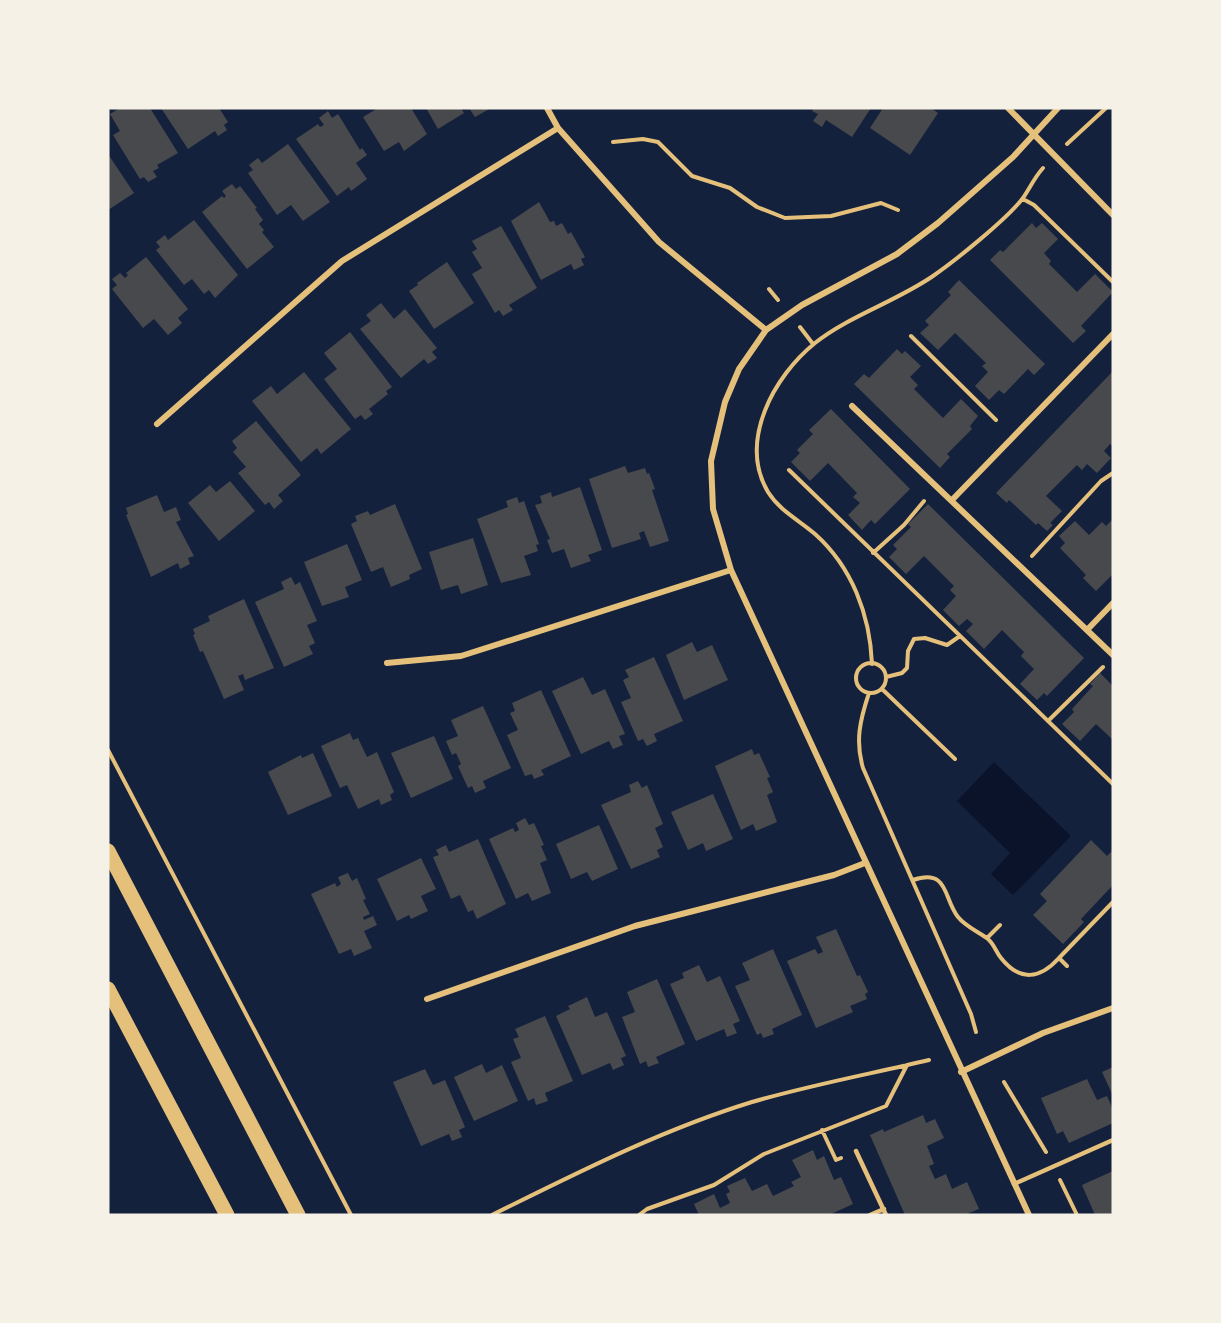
<svg xmlns="http://www.w3.org/2000/svg" width="1221" height="1323" viewBox="0 0 1221 1323" font-family="'Titillium Web',sans-serif">
<rect width="100%" height="100%" fill="#14213d"/>
<path fill="#0b132b" d="M994,762L1071,836L1013,895L991,874L1010,853L957,801Z"/>
<path fill="#48494c" d="M120,108H150L178,153L157,165L159,168L153,171L157,177L148,182L144,177L140,179L113,135L120,131L110,114Z
M161,108H219L228,122L224,125L227,130L218,136L215,131L188,149Z
M378,108H411L427,134L404,151L399,142L384,151L363,117Z
M426,108H461L464,113L438,129Z
M469,108H491L475,117Z
M814,108H871L852,137L826,120L822,127L813,121L818,114L812,111Z
M883,108H931L938,113L910,155L870,128Z
M328,111L332,118L338,114L360,150L362,148L367,155L356,163L367,179L351,191L349,187L337,196L296,139L318,124L320,127L324,125L319,118Z
M288,144L330,202L303,221L291,205L277,215L248,173L253,170L249,165L258,158L262,163Z
M108,154L134,193L108,210Z
M232,184L236,189L240,186L257,208L255,209L263,220L259,224L264,230L262,232L274,247L247,269L202,212L222,196L224,198L226,196L222,191Z
M539,202L550,222L554,221L556,226L562,223L568,234L571,232L585,257L581,259L584,265L574,270L571,264L541,280L511,221Z
M194,220L238,275L215,298L209,290L204,294L192,279L184,285L156,250L160,247L156,242L165,235L168,240Z
M1032,223L1036,228L1042,223L1058,239L1044,253L1051,261L1049,264L1077,292L1095,274L1113,292L1081,326L1086,331L1073,343L990,260L1000,250L1003,252Z
M501,226L537,288L509,305L513,310L503,316L499,310L495,313L472,274L482,268L472,252L477,249L472,241Z
M146,257L188,309L178,318L182,323L168,335L154,319L143,328L112,289L117,285L112,279L120,273L125,278L128,275L126,273Z
M447,262L474,303L434,329L409,291L418,285L417,283Z
M959,280L1045,364L1034,375L1028,369L1004,394L999,390L989,400L975,386L988,372L982,366L986,363L955,333L938,350L920,333L929,325L925,321L951,295L948,292Z
M381,303L394,319L405,309L437,348L432,352L437,358L428,364L424,359L401,378L360,329L371,321L366,315Z
M350,332L392,387L386,391L388,394L369,409L373,414L365,420L361,415L355,419L324,379L337,369L324,353Z
M897,349L902,354L905,351L921,366L910,377L918,385L914,389L943,418L961,399L978,416L970,426L972,429L947,454L950,457L940,468L854,384L864,374L869,378Z
M1113,371V446L1110,444L1104,451L1111,458L1097,473L1087,464L1082,470L1077,465L1046,496L1062,511L1050,523L1053,525L1047,531L1038,523L1036,525L1009,500L1007,503L996,493Z
M304,372L351,429L321,454L317,448L301,462L252,401L271,386L277,394Z
M831,409L910,489L875,524L871,520L862,530L848,515L860,503L853,497L857,493L828,463L810,481L791,462L800,453L797,450L813,434L809,430Z
M256,421L301,475L278,495L283,501L274,509L269,502L265,505L238,473L246,467L233,452L237,448L232,441Z
M625,466L628,473L645,468L647,474L649,473L655,489L652,490L669,541L650,547L644,531L639,533L641,539L612,548L589,479Z
M230,481L255,511L219,541L188,503L210,485L216,492Z
M580,487L602,550L588,555L591,561L571,568L564,549L552,553L547,540L550,539L535,505L542,503L540,496L551,492L552,497Z
M157,495L164,512L176,507L181,520L176,522L194,556L188,558L190,564L180,569L178,563L151,577L126,515L128,514L126,508Z
M517,497L519,503L524,501L539,544L536,545L538,551L524,556L531,575L501,583L477,519L508,507L506,501Z
M395,504L422,569L409,575L410,579L391,587L383,567L371,572L351,524L357,521L355,516L368,511L370,515Z
M928,504L1084,658L1047,696L1044,693L1037,700L1020,684L1034,669L1021,656L1024,652L1002,630L984,649L966,631L973,624L967,619L959,626L943,610L956,596L950,590L954,586L924,556L906,574L889,557L897,549L893,545L911,527L908,524Z
M1113,519V574L1096,591L1083,578L1086,575L1060,548L1065,543L1059,536L1075,521L1089,535L1102,522L1106,526Z
M473,538L488,585L461,594L458,585L441,590L429,552Z
M347,544L362,580L345,587L349,597L322,606L304,562Z
M291,577L295,585L300,582L317,621L307,625L315,643L309,646L313,654L284,667L255,602L284,589L281,582Z
M244,599L274,668L245,680L243,674L238,676L244,690L224,699L203,651L200,652L193,635L195,634L193,629L210,621L208,616Z
M692,642L697,652L712,645L728,680L684,700L666,655Z
M654,657L683,721L654,734L657,741L647,746L643,739L638,741L621,702L631,698L623,680L629,677L625,670Z
M1100,673L1113,686V740L1096,724L1080,741L1062,724L1074,712L1072,709L1093,686L1090,684Z
M583,677L592,695L605,689L625,734L619,736L623,745L613,749L609,741L581,754L552,691Z
M541,690L571,756L541,770L544,775L534,779L532,774L525,776L507,735L518,730L510,713L515,711L512,703Z
M483,706L511,768L483,781L486,788L475,793L472,786L468,788L458,766L461,764L456,753L452,755L446,741L458,736L451,720Z
M350,733L353,740L358,738L367,757L377,752L394,792L390,795L392,800L381,805L379,799L358,809L347,785L340,788L321,746Z
M434,736L453,779L411,798L391,753Z
M752,749L754,755L759,753L770,777L767,778L773,792L767,795L777,822L756,831L753,824L741,830L715,766Z
M313,753L332,796L288,815L268,772L301,755L302,758Z
M638,781L642,788L647,785L663,824L655,828L663,847L657,850L660,857L631,869L601,805L631,792L629,785Z
M713,794L733,839L706,851L703,843L688,850L671,812Z
M525,818L529,825L534,823L544,845L541,846L547,860L540,863L551,893L532,901L528,893L516,899L489,839L513,828L515,832L519,830L516,823Z
M599,825L618,869L592,881L587,872L571,879L556,844Z
M478,839L506,904L477,919L473,910L468,912L460,895L451,899L433,857L439,855L436,850L446,845L449,852Z
M1091,840L1107,856L1113,850V885L1081,919L1084,922L1063,944L1033,915L1047,901L1040,894Z
M421,858L436,889L421,896L428,911L411,919L409,915L397,921L377,879Z
M348,873L352,881L357,878L366,899L363,900L370,914L363,917L364,920L373,916L377,925L364,931L372,948L354,956L351,949L339,954L311,894L335,883L337,887L341,884L338,877Z
M836,929L857,976L860,975L868,992L865,994L867,999L850,1006L853,1012L816,1028L787,961L815,949L818,954L823,952L816,937Z
M773,949L802,1015L772,1029L774,1034L763,1038L761,1033L757,1035L735,986L750,980L742,963Z
M699,965L707,982L720,976L740,1021L733,1024L737,1033L727,1037L724,1029L696,1041L670,984L684,978L682,973Z
M657,979L685,1044L656,1057L659,1063L648,1067L646,1061L640,1064L622,1017L635,1012L627,992Z
M587,997L595,1017L607,1012L626,1056L621,1058L624,1065L613,1070L610,1063L582,1075L556,1016L570,1009L568,1006Z
M545,1016L573,1081L545,1093L548,1101L536,1105L534,1098L528,1101L511,1062L521,1058L513,1039L519,1037L515,1029Z
M482,1064L486,1073L502,1065L518,1101L474,1121L454,1077Z
M1113,1067V1096L1102,1072Z
M425,1069L433,1085L445,1080L465,1127L459,1130L462,1137L452,1141L449,1134L421,1146L393,1082Z
M1087,1079L1097,1100L1107,1096L1113,1110V1123L1069,1143L1063,1131L1057,1134L1041,1098Z
M923,1115L926,1123L935,1119L944,1138L927,1146L934,1164L929,1166L935,1179L946,1174L952,1189L967,1182L979,1209L964,1215H905L870,1135L883,1129L884,1132Z
M813,1150L817,1160L824,1156L834,1180L841,1177L853,1204L829,1215H699L694,1204L714,1194L720,1208L730,1203L726,1194L730,1192L727,1186L745,1178L752,1191L767,1184L773,1196L794,1186L791,1182L801,1177L792,1160Z
M1113,1171V1215H1095L1082,1185Z"/>
<g fill="none" stroke-linecap="round" stroke-linejoin="round">
<path stroke="#e5c07b" stroke-width="4" d="M613,142L643,139L658,142L692,176L730,188L757,207L785,218L831,216L881,203L898,210
M1067,144L1106,108
M1023,199L1034,205L1113,282
M769,289L778,300
M800,327L813,344
M911,336L996,420
M789,470L1113,784
M873,553L904,525L924,501
M1032,556L1101,481L1113,473
M856 678a15 15 0 1 1 30 0a15 15 0 1 1-30 0Z
M872,664C870,615 852,567 815,534C799,520 780,511 768,492C738,441 774,376 815,343C849,316 897,301 933,276C956,260 1007,219 1023,198C1030,188 1034,178 1043,168
M886,677L902,673L907,668L908,651L914,639L925,638L947,645L960,636
M882,689L955,759
M869,693C860,720 855,741 863,768L971,1014L976,1032
M1048,721L1103,667
M108,750L351,1215
M913,880C949,868 943,898 958,917C966,927 979,932 988,939C994,944 996,952 1001,958C1020,982 1040,979 1059,958L1067,966
M987,938L1000,925
M1059,958L1113,902
M1004,1082L1046,1152
M822,1130L836,1160L841,1158
M1060,1180L1077,1215
M492,1215C577,1173 661,1130 752,1102C810,1085 870,1074 929,1060
M639,1215L647,1209L714,1185L764,1154L886,1106L907,1065"/>
<path stroke="#e5c07b" stroke-width="4.5" d="M856,1151L886,1215
M1014,1184L1113,1140
M870,1215L884,1209"/>
<path stroke="#e5c07b" stroke-width="6" d="M547,108L558,128L659,242L766,330
M1008,108L1113,215
M852,406L1113,655
M157,424L342,261L558,128
M953,499L1113,334
M1087,630L1113,603
M387,663L461,656L731,570
M427,999L635,926L834,875L865,863
M961,1072L1043,1033L1113,1008
M1029,1215L731,570L713,509L711,461L725,402L739,369L766,330L802,305L897,254L938,223L1013,157L1058,108"/>
<path stroke="#e5c07b" stroke-width="15" d="M108,851L298,1215
M108,989L227,1215"/>
</g>
<rect width="1221" height="1323" fill="none" stroke="#f6f1e7" stroke-width="219"/>
</svg>
